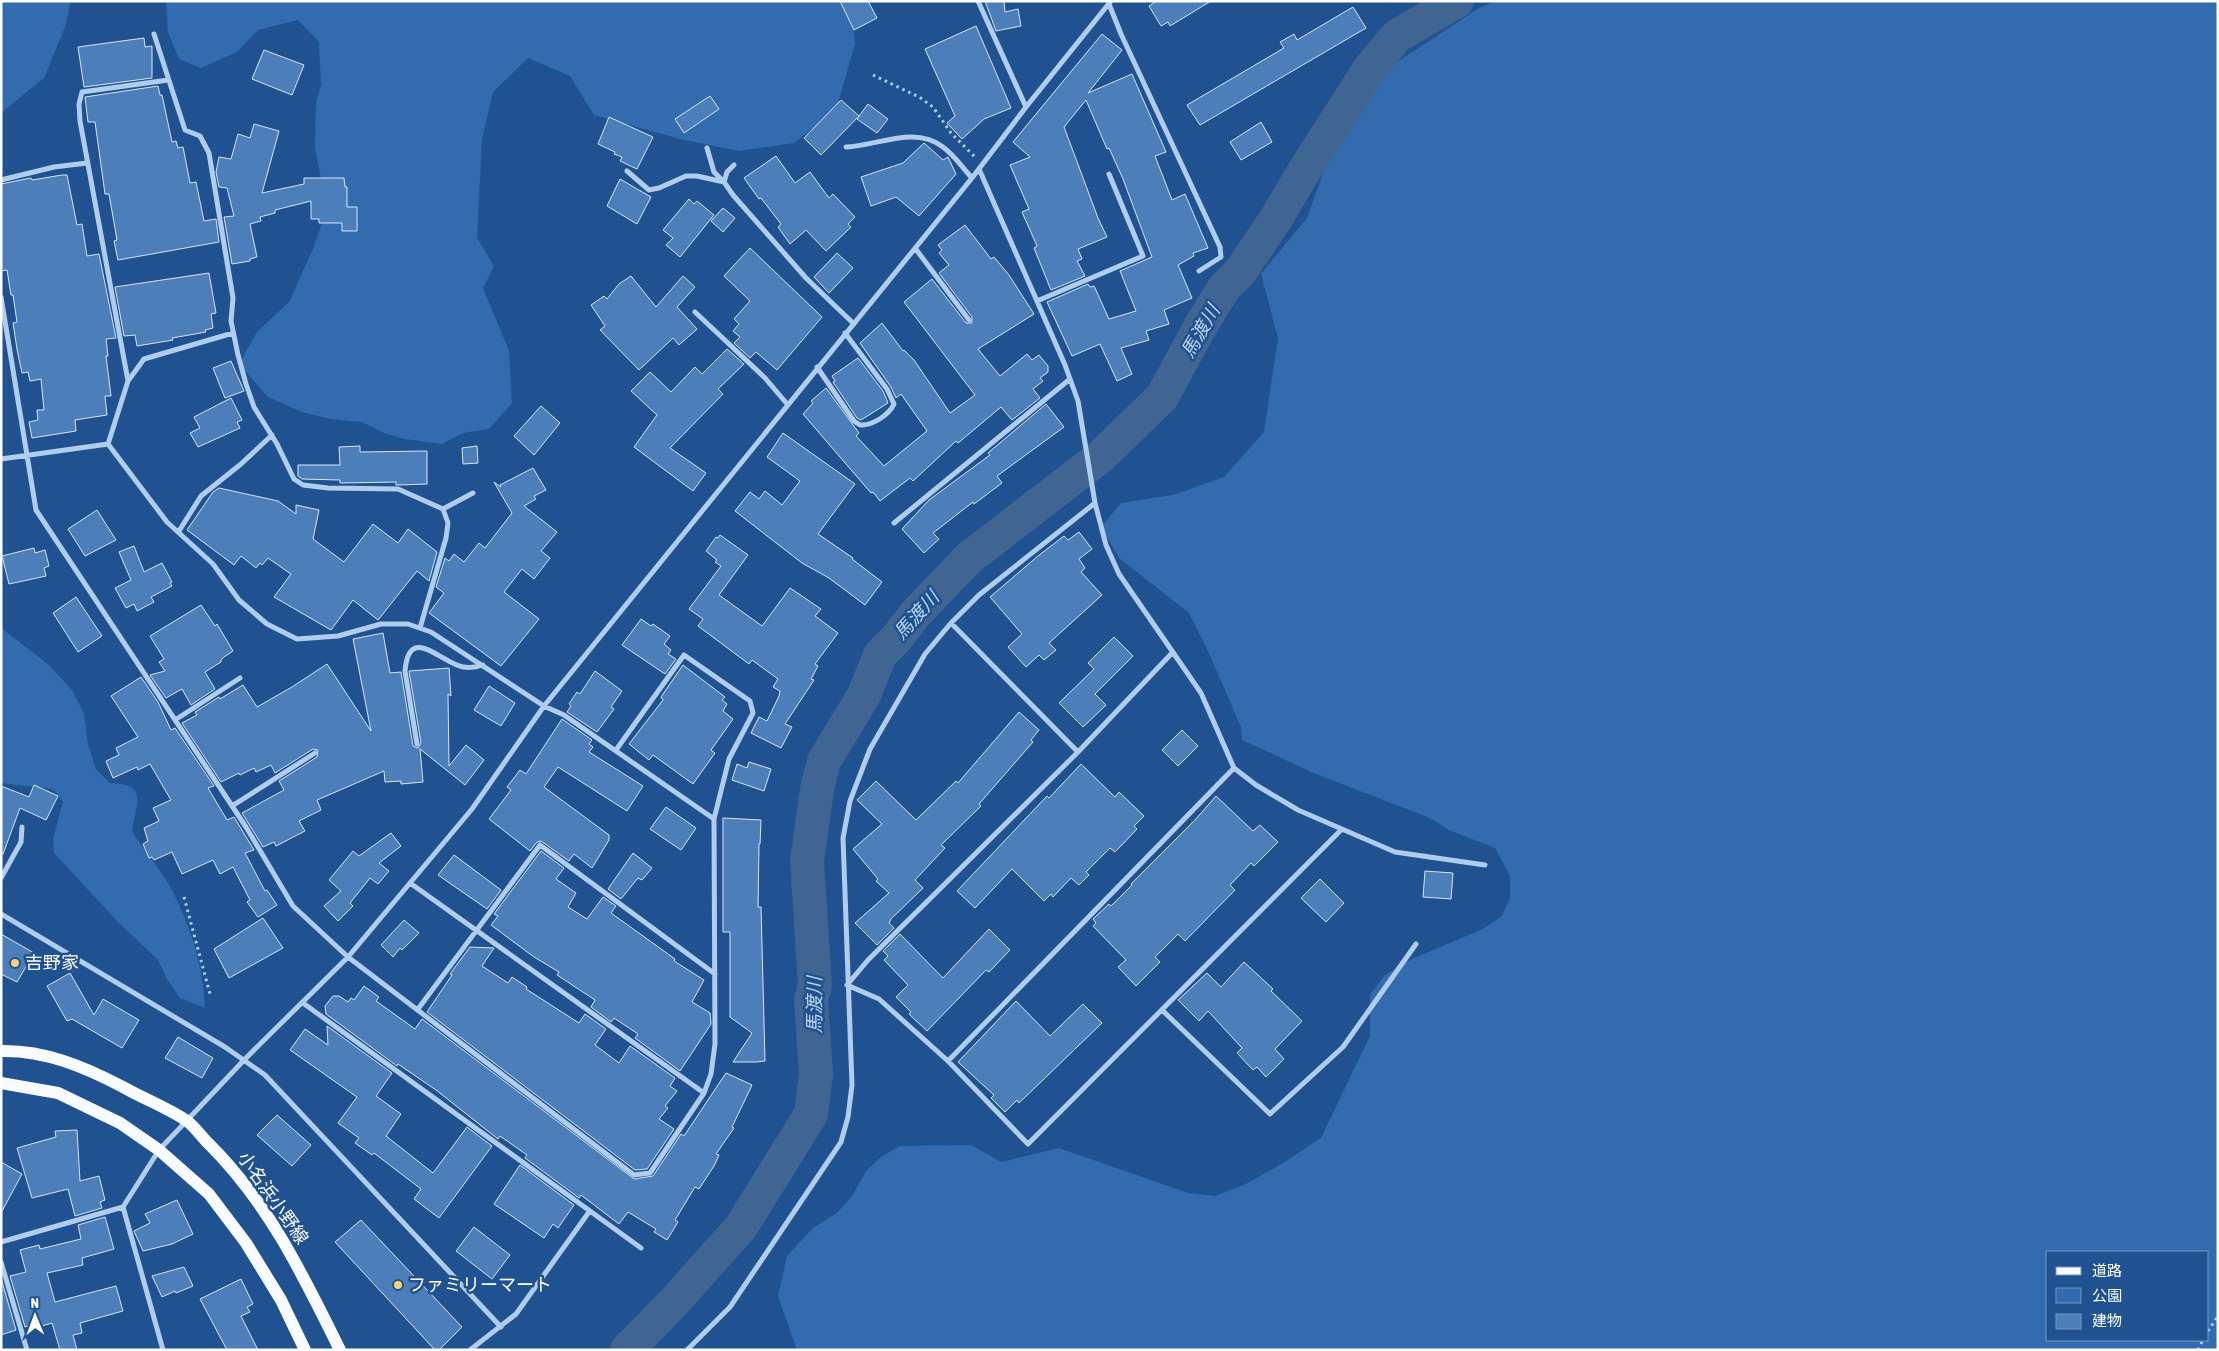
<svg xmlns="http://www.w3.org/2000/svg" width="2219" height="1351" viewBox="0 0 2219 1351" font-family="'Asap Condensed','Noto Sans JP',sans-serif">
<rect width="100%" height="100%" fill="#205291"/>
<path fill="#336cae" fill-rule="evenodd" d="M1,1H71L65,27L44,78L1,113Z
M166,1H851L855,44L836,110L794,143L739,151L680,139L594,115L570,76L528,58L493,92L482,139L477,238L494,266L483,288L509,351L512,403L489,429L463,433L442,444L405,439L384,433L362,422L330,419L302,412L268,397L239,364L257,332L289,302L313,249L322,223V183L315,148L316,103L321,85L319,42L298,20L258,30L237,52L201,68L179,59L168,32Z
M1496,1H2218V1350H797L778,1296L787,1256L813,1228L837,1213L852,1196L866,1171L881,1157L900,1146L971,1145L1001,1162L1059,1148L1188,1193L1215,1196L1246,1184L1283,1163L1321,1138L1370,1036V995L1385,975L1412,959L1483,929L1502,916L1510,898V876L1495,848L1449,830L1430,818L1316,774L1242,740L1241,727L1208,651L1189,613L1119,558L1101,527L1121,503L1173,495L1224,477L1264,432L1278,338L1261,274L1307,218L1329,157L1376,76L1479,8ZM2048,1252H2208V1340H2048Z
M1,628L49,665L72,690L84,714L88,745L96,769L110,783C149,784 136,803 132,831C143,850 158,866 169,885C189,920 204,968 205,1008L180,998L167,979L158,960L118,922L54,853L53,839L63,802L53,789L1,783Z"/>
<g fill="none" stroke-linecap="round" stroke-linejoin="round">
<path stroke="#416592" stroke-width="34" d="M627,1350L674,1302L741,1227L811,1114L816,1074L811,999L815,986L807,861L817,789L824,761L864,695L880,655L896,639L916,613L969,558L1100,457L1162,397L1200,327L1224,288L1240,272L1277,217L1301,176L1370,68L1397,36L1457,1"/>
</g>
<path fill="#4c7eb9" stroke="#d6e7fa" d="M840,1H868L877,18L854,30Z
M985,1H1004L1005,12L1018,9L1021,26L996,31Z
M1157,1H1211L1170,26L1168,22L1161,26L1149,6Z
M1353,7L1366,28L1200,125L1187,105L1284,48L1280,42L1294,34L1297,40Z
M976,26L1011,108L984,119L962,139L947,123L955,116L925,49Z
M1102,34L1122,50L1088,93L1132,74L1166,152L1155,156L1172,200L1185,194L1208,248L1193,253L1194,256L1178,265L1192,298L1164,310L1169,324L1146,331L1149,340L1121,348L1132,374L1117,381L1100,344L1072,356L1047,302L1088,284L1090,287L1094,286L1109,319L1136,311L1120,271L1152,257L1123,179L1109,148L1107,149L1086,100L1064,127L1098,218L1107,237L1078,249L1082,259L1077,261L1085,276L1051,290L1034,248L1037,246L1022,212L1029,209L1010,165L1030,157L1013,142Z
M144,38L145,47L152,46V78L84,87L78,47Z
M264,50L304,65L292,95L252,79Z
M158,86L160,95H162L172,142L176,141L178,148L183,147L190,183L196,182L204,221L216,219L219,242L118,260L114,241L117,240L109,194H105L95,122H88L85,97Z
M710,96L719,109L684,133L675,119Z
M841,100L859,116L821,155L804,138Z
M868,104L888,119L877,133L857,119Z
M609,117L653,137L637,169L620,161L622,157L614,154L615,152L598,144Z
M1261,122L1272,142L1241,160L1230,142Z
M254,124L279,131L262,193L304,184V178H344L345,187H347V207H357V231H342V223H319V219H311V201L275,210V213L260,217L261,221L250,224L257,257L250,259V261L232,264L224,217L234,216L227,188L219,187L216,172L219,157L231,159L238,134L250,138Z
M924,143L943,160L948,157L956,174L919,216L896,197L871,206L861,177L903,163Z
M776,156L795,183L810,172L829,198L833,194L855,217L848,224L851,227L826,251L806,230L790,244L778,227L781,224L761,198L759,199L744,178Z
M62,175H67L77,225L82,224L87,256L99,254L116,338L106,339L108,356H106L111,396H105L107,415L75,420L76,431L32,438L29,422L38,420L37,410H44L41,379L30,381L28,372L22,373L17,349L13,323L17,322L13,295H11L7,270L1,271V184L31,178L32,180Z
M620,179L651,197L637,224L607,206Z
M689,199L694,204L697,201L714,215L680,257L666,245L673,238L663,230Z
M723,208L735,218L723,232L711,221Z
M965,225L991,259L994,257L1009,275L1034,314L978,349L1000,376L1027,354L1032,360L1039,355L1048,366V372L1040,378L1043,381L1033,389L1040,398L1012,420L1001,407L958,443L956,441L913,481L910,478L880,501L873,492L871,493L803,414L813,403L811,401L826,388L859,433L856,436L884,466L927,431L901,394L896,398L891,387L860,343L882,323L903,351L904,350L914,360L950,413L975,395L904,302L932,279L966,323H972V317L939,273L949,265L939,253L942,250L938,245Z
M750,248L822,317L777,370L756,352L750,358L734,343L740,337L733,331L739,324L734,319L750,301L724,276Z
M837,253L853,268L829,293L814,277Z
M209,273L216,313L211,314L213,328L205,330L206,332L172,338L173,340L137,346L135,335L124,336L115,287Z
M631,276L656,307L683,276L695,287L677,307L697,329L679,345L673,338L639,370L600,330L605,326L591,305L604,296L607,299L619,284Z
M727,349L744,364L718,389L723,394L670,448L706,473L693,491L634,447L657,415L631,391L650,372L671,392L695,367L702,374Z
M858,358L883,391L888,403L861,420L857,418L833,382L835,381L832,376Z
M231,361L244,391L225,398L213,368Z
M231,398L242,420L237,422L240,428L198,447L190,433L200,428L194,417Z
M1046,404L1064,427L997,476L1002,483L974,504L973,502L933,533L939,539L924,553L902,529L929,500L990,455L988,453Z
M541,406L560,423L534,455L514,436Z
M783,433L855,484L818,534L853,558L852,559L882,582L865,605L829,578L802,563L735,511L750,492L759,499L765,491L782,505L800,481L767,457Z
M360,446V452L427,451V484L399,485H396V482L340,483V480L302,479L298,476V465H340L339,447Z
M477,446L478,463L463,464L462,448Z
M533,468L546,490L534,496L536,499L524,506L557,532L541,551L550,558L534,579L522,569L504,592L539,619L501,666L429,613L444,593L436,587L445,558L449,561L454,554L464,562L479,543L485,548L512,513L494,482L501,487L500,485Z
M219,488L278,501L296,514V505L319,510L313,539L344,562L373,524L398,543L408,529L437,552L429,581L417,571L378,620L353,600L331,630L274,597L291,574L268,558L262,565L260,563L256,568L241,556L234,565L187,530L213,492Z
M97,510L116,540L85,556L68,529Z
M1079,532L1092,549L1079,559L1085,568L1081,572L1102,595L1049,643L1056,650L1044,660L1039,655L1026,667L1008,647L1022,634L990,597L1038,556L1064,536L1068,540Z
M720,535L748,555L719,595L762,626L790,588L821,609L815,616L838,633L815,664L818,666L811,679L814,680L785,724L792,727L781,748L751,733L759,717L767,721L779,696L780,691L773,687L778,679L752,660L749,664L698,626L703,619L689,609L721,566L715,562L717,560L706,551L716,537L718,538Z
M134,546L144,572L162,563L172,582L170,583L172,586L151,597L154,602L137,611L134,604L126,608L115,588L131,580L119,552Z
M34,548L35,553L45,550L49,566L44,568L46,576L9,584L2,556Z
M76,597L102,636L78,652L53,613Z
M201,605L215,626L217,624L233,651L224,657L221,660V662L205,672L215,689L191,705L182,689L166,698L150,675L165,671L159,662L164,659L150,636Z
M641,619L651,626L653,624L670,636L664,644L671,650L668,654L676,659L665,674L622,645Z
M383,633L390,673L401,672L413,746L418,748L421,743L409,671L449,668L451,696L448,694L449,766L466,745L484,760L465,785L420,749L423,782L401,784V781L385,782L384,771L317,800L321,810L299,821L305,831L276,846L274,842L263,847L242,813L284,790L279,781L317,757L318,750L313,749L275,773L271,765L256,772L254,768L240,775L239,773L221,782L182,723L197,715L195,712L219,697L220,699L243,685L257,707L292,687L327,664L371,731L353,639Z
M1114,637L1133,656L1095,694L1106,705L1083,727L1059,703L1094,669L1088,663Z
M683,665L725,697L722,700L727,704L723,711L733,719L711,750L715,753L693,784L653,755L649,760L629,744L663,700L661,697Z
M595,671L622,691L611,707L614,709L597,732L567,712L571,706L569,704L577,692L580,694Z
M141,677L158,702L171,730L175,728L214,786L208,788L227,820L234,817L254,850L245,853L265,891L267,890L277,905L258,917L247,902L250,900L233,867L220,874L213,860L182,874L172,852L154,860L152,857L149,858L143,844L148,841L144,828L159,821L153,808L171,800L150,764L138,770L137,767L113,778L106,761L119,755L116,748L138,737L111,696Z
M489,686L515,703L501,726L474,710Z
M1019,712L1039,730L1031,740L1033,742L979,804L981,806L941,845L945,848L915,880L923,888L891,919L889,923L894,928L877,945L855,923L889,893L876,881L878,879L853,849L882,824L857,800L876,781L916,820L956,781L958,783Z
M562,719L592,740L589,744L593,747L589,752L643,786L627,811L558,767L544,787L609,835V840L592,868L574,854L569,861L541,841L537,842L530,851L489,819L511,790L507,787L520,770L526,774Z
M1182,730L1198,746L1178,766L1162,750Z
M749,762L771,769L764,791L732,780L737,764L747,768Z
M1081,764L1115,797L1119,792L1144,816L1134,826L1137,829L1115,852L1110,848L1086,872L1089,875L1079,885L1071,878L1053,897L1051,894L1044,901L1012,869L975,908L957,891L1047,796L1049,798Z
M34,785L58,796L46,820L20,808L3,854H1V786L29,797Z
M1216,796L1253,831L1260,825L1278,842L1254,866L1251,863L1230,885L1235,890L1185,941L1178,934L1155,957L1160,962L1136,986L1118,967L1126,960L1093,926L1096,923L1093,919L1109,904L1111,906L1132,885L1131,884L1195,820Z
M666,807L696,828L681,850L650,829Z
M723,818L761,820L760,844H759L758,907H761L765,1061L756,1062H733L752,1033L730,1017V932H723Z
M391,833L401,846L379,863L389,871L378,884L370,878L350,903L353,906L338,921L324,906L341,891L329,880L353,851L359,856Z
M541,851L564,868L556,879L576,893L568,907L587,919L603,897L616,906L611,913L675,959L674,961L704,980L692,1002L710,1013L711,1024L680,1071L635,1038L638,1034L614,1018L611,1022L591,1007L595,1000L557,975L559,972L534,957L491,925L498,916L494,914Z
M633,853L652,868L642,880L638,878L621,899L608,889Z
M454,855L501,890L487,909L438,875Z
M1425,871L1453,873L1451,899L1423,897Z
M1320,879L1344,903L1326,922L1301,898Z
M263,918L283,948L229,978L214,949Z
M404,920L419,933L402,950L400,948L393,957L381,945Z
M989,929L1010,950L989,972L986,970L927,1031L909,1014L911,1012L896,997L908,985L884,960L888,956L883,951L900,934L943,978Z
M1,934L34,953L17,982L1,974Z
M470,947L494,948L482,966L508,983L512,977L527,987L526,989L579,1023L585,1014L606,1029L595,1045L619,1063L630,1046L675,1078L670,1086L677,1091L665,1106L668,1108L659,1119L674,1129L647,1169L635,1170L427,1012L452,975L450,974Z
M1244,962L1273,989L1271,991L1302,1021L1275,1049L1284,1059L1266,1077L1257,1067L1253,1070L1237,1053L1242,1048L1208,1011L1199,1021L1178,1000L1207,973L1221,987Z
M70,973L94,1015L103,999L139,1020L122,1048L72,1019L67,1021L47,986Z
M364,986L379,997L376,1001L415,1029L422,1019L634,1179L653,1176L681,1134L684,1136L726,1073L752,1085L732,1127L734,1128L716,1154L719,1155L714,1166L699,1189L695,1187L675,1220L678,1222L667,1240L654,1232L656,1229L628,1212L619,1224L581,1195L579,1198L525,1158L527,1155L500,1136L498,1139L436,1090L398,1064L397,1066L326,1014L325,1006L333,996H339L348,1002L351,998L354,1000Z
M1016,1001L1050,1036L1083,1004L1102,1023L1019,1103L1017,1100L1005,1112L991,1098L994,1095L958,1062Z
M327,1026L392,1073L376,1096L401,1114L386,1136L433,1173L467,1127L492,1146L439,1218L414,1199L421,1189L374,1153L372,1155L355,1143L359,1138L338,1123L357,1097L290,1050L305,1029L328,1045Z
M178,1037L213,1058L202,1078L165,1058Z
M277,1115L311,1145L292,1166L257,1135Z
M77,1130L80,1181L99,1176L105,1200L100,1202L102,1208L75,1216L68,1189L32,1198L17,1148L56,1137L55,1131Z
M1,1162L22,1174L1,1213Z
M520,1165L574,1205L558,1228L553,1224L544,1238L494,1204Z
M177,1200L193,1234L172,1244L143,1251L134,1231L150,1223L145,1214Z
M105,1217L114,1249L82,1258L83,1265L47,1273L55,1302L116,1286L123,1311L80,1323L82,1333L73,1335L77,1350H60L52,1323L42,1326L40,1322L25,1327L10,1276L26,1272L20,1250L39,1245L40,1249L81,1239L78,1225Z
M361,1220L462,1327L439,1350H435L335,1242Z
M474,1227L510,1255L492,1279L456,1251Z
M184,1267L193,1286L176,1293L175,1291L162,1297L152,1276Z
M1,1278L16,1330L1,1335Z
M241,1279L253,1304L247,1307L250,1312L241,1316L258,1350H227L200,1299Z"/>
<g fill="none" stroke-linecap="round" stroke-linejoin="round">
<path stroke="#b0cded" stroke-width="3" stroke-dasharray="2.5 4" stroke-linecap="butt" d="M873,75L919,97L933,107L951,133L975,157
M184,897L210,994
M2208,1331L2218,1316
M2198,1350L2203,1340"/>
<path stroke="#b0cded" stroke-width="5" d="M978,1L1026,107
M1109,4L1121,34L1220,247L1221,257L1199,271
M154,34L185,130L200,136L209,153L233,298L231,321L238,355L246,384L254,407L277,444L294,479L303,485L328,488L398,489L443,509L448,523L446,538L420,628
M846,147C877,146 915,125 943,147C954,155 963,168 972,178
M707,148L714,172L724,182L727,172L734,165
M979,169L1065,365L1078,401L1095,503L1106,545L1119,574L1201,693L1234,768L1256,785L1298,810L1395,852L1485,865
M627,171L649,190L659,188L686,176H697L724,182L733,195L806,278L854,324
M1,180L54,167L87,163
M915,248L969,320
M1,297L36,510L246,827L293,906L348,957L634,1175L650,1173L704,1093L711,1074L715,1044L714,819L564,715L544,706L431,632L408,624H381L338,636L297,639L267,624L239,600L213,564L167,522L108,444L128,381L80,121L79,104L82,92L168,80
M1037,301L1143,256L1109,174
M695,312L765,378L788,405
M817,367L854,421L860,425C872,426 889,415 894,404L887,389L845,333
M128,381L144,359L233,333
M1,459L108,444
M443,509L473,493
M894,523L1070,379
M179,531L201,496L241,464L272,435
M951,623L1078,752
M1172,653L1078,752L868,960L847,985L879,999L948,1061L1028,1144L1341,830
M175,720L240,678
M417,744L405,671C409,622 442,664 463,667C470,668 477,667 483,665
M616,750L684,655L750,701L753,713L729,759L714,819
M232,806L315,753
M1,878L21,842L22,827
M410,883L704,1093
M1,914L225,1047L265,1075L501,1327
M303,1003L641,1248
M418,1009L540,845L715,974
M1162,1010L1270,1114L1343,1047L1416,944
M948,1061L1234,768
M123,1207L159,1150L245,1059L348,957L472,809L544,706L972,178L1026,107L1111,1
M1,1242L123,1207L163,1350
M1,1262L27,1350
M470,1350L516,1314L589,1212
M687,1350L730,1307L841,1142L848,1117L852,1085L843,838L850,801L870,749L925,654L951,623L979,595L1095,503"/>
<path stroke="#f7faff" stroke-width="12" d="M1,1051C45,1050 85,1067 123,1087C144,1099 168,1108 187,1121C195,1127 201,1136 208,1143C268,1202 303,1275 340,1350
M1,1083L58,1093L120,1123L159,1150L209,1194L246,1243L281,1300L305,1350"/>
</g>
<g fill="#fbd171" stroke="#205291" stroke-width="2">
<circle cx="15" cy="963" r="5"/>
<circle cx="398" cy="1285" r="5"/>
</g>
<g text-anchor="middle" stroke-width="5" stroke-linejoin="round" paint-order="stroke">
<g font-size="18" fill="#fff" stroke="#205291" text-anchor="start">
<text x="25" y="969">吉野家</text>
<text x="408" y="1291">ファミリーマート</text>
</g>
<g font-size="18" fill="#fff" stroke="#205291">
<text transform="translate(273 1198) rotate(55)" y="6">小名浜小野線</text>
</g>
<g font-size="19" font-style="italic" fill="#bdd6f4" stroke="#205291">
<text transform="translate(1200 331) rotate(-60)" y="7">馬渡川</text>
<text transform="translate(916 615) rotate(-48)" y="7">馬渡川</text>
<text transform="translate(814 1005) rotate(-90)" y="7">馬渡川</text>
</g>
</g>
<rect width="2219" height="1351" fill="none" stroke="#ffffff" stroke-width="5"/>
<rect x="2046" y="1251" width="162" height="90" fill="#205291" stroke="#7997bd"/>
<rect x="2056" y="1267" width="25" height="8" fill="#f7faff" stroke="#7997bd"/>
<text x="2092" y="1276" font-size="15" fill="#ffffff">道路</text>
<rect x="2056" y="1288" width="25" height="15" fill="#336cae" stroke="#7997bd"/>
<text x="2092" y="1301" font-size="15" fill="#ffffff">公園</text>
<rect x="2056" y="1314" width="25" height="15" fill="#4c7eb9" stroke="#7997bd"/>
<text x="2092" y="1326" font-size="15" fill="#ffffff">建物</text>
<g transform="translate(35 1316) rotate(359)" stroke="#205291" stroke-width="4" paint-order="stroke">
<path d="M0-4L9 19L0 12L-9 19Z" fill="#ffffff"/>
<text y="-8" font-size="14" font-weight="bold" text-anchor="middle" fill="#ffffff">N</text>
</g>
</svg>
